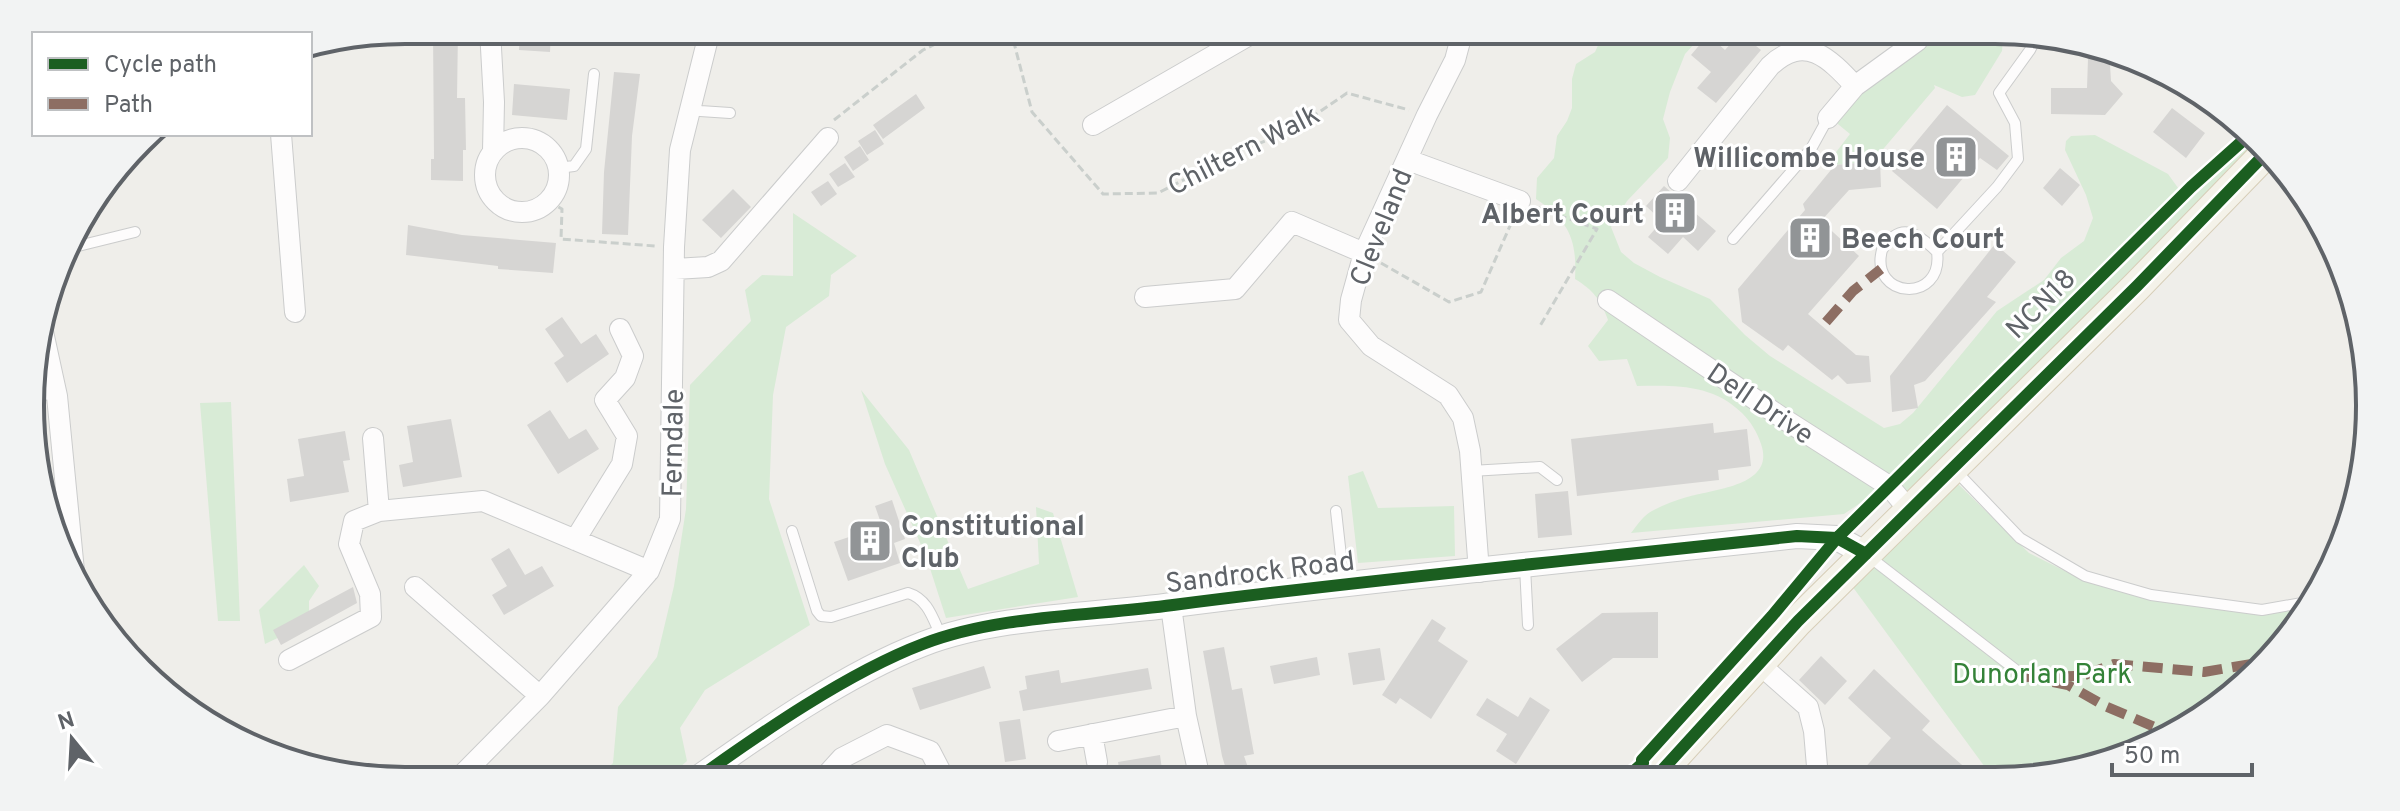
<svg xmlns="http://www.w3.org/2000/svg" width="2400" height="811" viewBox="0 0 2400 811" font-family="Overpass,sans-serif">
<rect width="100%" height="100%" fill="#efeeea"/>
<path fill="#d8ebd6" d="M1605,30H1707L1685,54L1670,92L1663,119L1670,138L1668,158L1627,201L1611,227L1621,252L1634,263L1660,277L1710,299L1745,335L1770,356L1884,428L1900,424L1913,413L1997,311L2044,280L2061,258L2084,241L2093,218L2086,195L2065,150L2066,141L2071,136L2095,135L2168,174L2181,192L1884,487L1844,514L1631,533C1637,525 1644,515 1652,511C1663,505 1676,500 1687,497C1713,489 1776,486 1761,444C1757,432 1751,422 1742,413C1713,384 1675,385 1637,386L1627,359L1599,361L1588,346L1608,320C1601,300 1593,290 1575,279C1577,240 1570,222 1536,199L1537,178L1554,158L1557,136L1567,121L1572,108V79L1576,64L1595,52Z
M1930,30L2007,32L2003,37L2002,51L1975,95L1962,97L1934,85L1935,88L1879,154L1880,161L1835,165L1830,160L1850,134L1833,120L1858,90Z
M2248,136L2257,146L1903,499L1893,487Z
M793,213L857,256L831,275L829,296L786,327L773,395L769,499L810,625L705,690L680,728L687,761L664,781H595L613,763L618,707L657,657L674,586L686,509L690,385L751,321L745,290L762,275L793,276Z
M861,390L909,450L968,589L1039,564L1036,507L1053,513L1078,597L946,618L926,556L885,464Z
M231,402L240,621H218L200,403Z
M1363,471L1378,508L1454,506L1455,556L1358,563L1348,476Z
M1955,481L2029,553L2081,579L2230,611L2310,606L2242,688L2139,752L2043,778H1993L1852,586Z
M304,565L319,586L309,601V623L265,644L259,610Z"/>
<path fill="#d6d5d3" d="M433,30H458L457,98H465L466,150H463V181L431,180V159H434Z
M520,30H551L550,52L519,50Z
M1740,33L1761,50L1716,103L1697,88L1711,72L1691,55L1708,35L1725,50Z
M2069,40L2091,43L2119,56L2110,65L2111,81L2123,94L2105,115L2051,114V88H2087L2088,59Z
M614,72L640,74L632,136L628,235L602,234L604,172Z
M514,84L570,89L567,120L512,115Z
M916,94L925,108L883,139L873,125Z
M1947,105L2009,156L1997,170L1980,158L1937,209L1892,171Z
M2172,108L2205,133L2186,158L2153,132Z
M875,130L884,144L867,155L858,141Z
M860,146L869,160L853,171L844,157Z
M1880,161L1881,187L1849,190L1821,221L1859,256L1808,314L1856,355L1869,356L1871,382L1847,384L1838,375L1832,380L1788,345L1783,351L1742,322L1738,289L1805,210L1803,204L1835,165Z
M845,163L855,177L838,187L829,174Z
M2060,168L2080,185L2062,206L2043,188Z
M828,181L837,194L821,206L811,192Z
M1664,186L1716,231L1698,251L1683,237L1668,254L1648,237L1662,221L1646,206Z
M733,189L751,207L721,238L702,220Z
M408,225L462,235L556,243L553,273L498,269V266L406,255Z
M1995,244L2016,262L1987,297L1996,302L1925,381L1914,385L1918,408L1892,412L1890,376Z
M562,317L581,344L596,334L609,354L567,383L554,363L564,356L545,329Z
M550,410L569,439L586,429L599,449L558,474L527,425Z
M451,419L462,477L403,487L399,465L413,462L407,426Z
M1713,423L1714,433L1747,429L1751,466L1718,470L1719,480L1577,496L1571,439Z
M345,431L350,460L343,461L349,492L290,502L287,479L304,476L298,439Z
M1568,491L1572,535L1538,538L1535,494Z
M892,500L905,539L894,543L900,563L848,581L834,542L882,526L875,506Z
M509,548L525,575L542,566L554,586L504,615L492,595L507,586L491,559Z
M353,587L357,603L281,645L273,630Z
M1658,612V658H1613L1582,682L1556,649L1602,613Z
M1432,619L1446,628L1438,641L1468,661L1431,719L1400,698L1396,704L1382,695Z
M1224,647L1232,690L1242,688L1254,754L1244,756L1252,779H1229L1222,756L1203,651Z
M1380,648L1385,680L1353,685L1348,653Z
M1821,656L1847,681L1825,705L1799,680Z
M1317,657L1320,675L1274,684L1270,666Z
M984,666L991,688L920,710L912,688Z
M1148,668L1152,689L1023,711L1019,691L1027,689L1025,676L1059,670L1061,683Z
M1874,669L1930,721L1922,730L1977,778H1856L1891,738L1848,698Z
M1530,697L1550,710L1516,764L1496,751L1507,734L1476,715L1487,698L1518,717Z
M1020,719L1026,759L1005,762L999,722Z
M1160,755L1163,777L1121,780L1118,762Z"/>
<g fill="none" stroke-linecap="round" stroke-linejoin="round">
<g stroke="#cbcccc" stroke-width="12">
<path id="service" d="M690,106L700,111L730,113
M558,168L574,166L586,149L594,74
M1733,239L1811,149L1828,118
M66,249L135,232
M1937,252C1917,232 1900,221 1882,250C1869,299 1944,304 1937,252L1997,187L2018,159L2015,123L1999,93L2030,50L2037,36
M36,396L57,393
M1954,469L2020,538L2085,576L2151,595L2262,610L2313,601
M1471,471L1540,467L1557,480
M1336,511L1344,583
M792,531L817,611L821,616L831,617L908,593C928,599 933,619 941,636
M1867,555L2025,677
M1525,567L1528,625
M294,762L297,763"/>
</g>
<g stroke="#cbcccc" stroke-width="22">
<path id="minor" d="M490,30L494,102L493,151
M1463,30L1455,60L1427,115L1364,253L1351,300L1349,320L1371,346L1448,395L1463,418L1470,451L1479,572
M1828,118L1855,86L1917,41L1925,30
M1093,125L1258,30
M281,134L295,312
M485 175a37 37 0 1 1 74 0a37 37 0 1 1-74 0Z
M1408,160L1520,201
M1678,181L1770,66C1805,33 1829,58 1855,86
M675,269L708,267L721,261L828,138
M1145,297L1235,289L1292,222L1364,253
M1608,300L1784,419L1889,486L1909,510
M42,327L57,396L74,571
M373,438L379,511L483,501L649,571
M575,540L622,464L627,436L605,400L625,378L633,356L620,329
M415,587L540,696
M1171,606L1186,716L1200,779
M289,660L371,617L370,594L349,544L354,521L379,511
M1758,663L1808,707L1814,731L1818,778
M1092,734L1097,762
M1058,741L1186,716
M716,766L724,780
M822,780L842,758L887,735L930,751L945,780
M456,781L540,696L649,571L670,519L674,247L680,150L710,30"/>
</g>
<g stroke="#cbcccc" stroke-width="26">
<path id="tertiary" d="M695,780C761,733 847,673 923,644C998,615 1093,616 1173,605C1380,578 1589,559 1797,536L1837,538L1866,554"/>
</g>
<g stroke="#d7ceb8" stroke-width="32">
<path id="primary" d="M1654,779L1798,621L2137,286L2264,155"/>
</g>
<path stroke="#cacfcc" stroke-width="3" stroke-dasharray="8 4" stroke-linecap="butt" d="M1008,30L1013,39L1032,112L1103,194L1158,193L1240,151L1293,130L1347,93L1409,110
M834,120L923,50L964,30
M548,201L562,209L561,239L655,246
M1536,207L1597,229L1540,326
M1381,263L1449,302L1481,292L1513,219"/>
<use href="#service" stroke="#fdfcfc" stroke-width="10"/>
<use href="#minor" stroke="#fdfcfc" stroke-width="20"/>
<use href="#tertiary" stroke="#fdfcfc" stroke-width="24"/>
<use href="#primary" stroke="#f4f2e9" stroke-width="30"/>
<path stroke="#8d6e63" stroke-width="10" stroke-dasharray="20 10" stroke-linecap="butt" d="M1826,322L1853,291L1881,269
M2025,677L2082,676L2114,664L2204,672L2263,662
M2053,682L2068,685L2105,706L2169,733"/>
<g stroke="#fff" stroke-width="17">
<path id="cycleway" d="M1625,779L1643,763L1642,760L1772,616L1837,538L2191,187L2248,136
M1654,779L1798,621L2137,286L2264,155
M695,780C761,733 847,673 923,644C998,615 1093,616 1173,605C1380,578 1589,559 1797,536L1837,538L1866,554"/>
</g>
<use href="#cycleway" stroke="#1b5e20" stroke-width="12"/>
</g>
<defs>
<g id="building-square" transform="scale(2.3)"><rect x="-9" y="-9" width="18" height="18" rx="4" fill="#919496" stroke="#fff"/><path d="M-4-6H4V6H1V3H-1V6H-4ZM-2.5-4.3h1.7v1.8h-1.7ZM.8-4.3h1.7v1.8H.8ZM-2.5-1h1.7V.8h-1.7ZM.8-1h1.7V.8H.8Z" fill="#fff"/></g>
</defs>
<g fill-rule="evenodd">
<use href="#building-square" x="1956" y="157"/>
<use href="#building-square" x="1675" y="213"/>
<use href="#building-square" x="1810" y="238"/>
<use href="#building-square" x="870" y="541"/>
</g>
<g text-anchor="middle" stroke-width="6" stroke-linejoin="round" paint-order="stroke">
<g font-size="28" fill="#5f6368" stroke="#fff">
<text transform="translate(1243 149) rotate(-27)" y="10">Chiltern Walk</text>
<text transform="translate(1380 227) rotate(-68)" y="10">Cleveland</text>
<text transform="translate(2040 303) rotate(-45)" y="10">NCN18</text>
<text transform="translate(1761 403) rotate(34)" y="10">Dell Drive</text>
<text transform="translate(672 443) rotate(-89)" y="10">Ferndale</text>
<text transform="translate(1260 571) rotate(-7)" y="10">Sandrock Road</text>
</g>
<g font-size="28" font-weight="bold" fill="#5f6368" stroke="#fff" text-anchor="end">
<text x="1925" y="167">Willicombe House</text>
<text x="1644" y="223">Albert Court</text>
<text x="1841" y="248" text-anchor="start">Beech Court</text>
<text x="901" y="535" text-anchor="start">Constitutional<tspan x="901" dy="32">Club</tspan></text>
</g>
<g font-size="28" fill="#348238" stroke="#fff">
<text x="2042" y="683">Dunorlan Park</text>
</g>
</g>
<path d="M0 0H2400V811H0ZM405 44H1995A361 361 0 0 1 2356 405V406A361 361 0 0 1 1995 767H405A361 361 0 0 1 44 406V405A361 361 0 0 1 405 44Z" fill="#f2f3f3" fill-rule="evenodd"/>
<path fill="none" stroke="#5f6368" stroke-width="4" d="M405 44H1995A361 361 0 0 1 2356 405V406A361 361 0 0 1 1995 767H405A361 361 0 0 1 44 406V405A361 361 0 0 1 405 44Z"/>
<rect x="32" y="32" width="280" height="104" fill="#ffffff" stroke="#bfc1c3" stroke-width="2"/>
<rect x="48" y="58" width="40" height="12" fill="#1b5e20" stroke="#bfc1c3" stroke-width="2"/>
<text x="104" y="72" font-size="24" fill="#5f6368">Cycle path</text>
<rect x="48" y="98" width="40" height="12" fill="#8d6e63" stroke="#bfc1c3" stroke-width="2"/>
<text x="104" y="112" font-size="24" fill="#5f6368">Path</text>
<g transform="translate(72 739) rotate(342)" stroke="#ffffff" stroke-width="6" paint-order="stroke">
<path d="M0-6L14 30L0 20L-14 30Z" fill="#5f6368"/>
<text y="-12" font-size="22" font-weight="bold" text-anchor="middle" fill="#5f6368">N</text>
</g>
<path d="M2112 763v12h140v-12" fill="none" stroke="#5f6368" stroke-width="4"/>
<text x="2124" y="763" font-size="24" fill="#5f6368" stroke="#ffffff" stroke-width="6" paint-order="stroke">50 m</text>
</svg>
